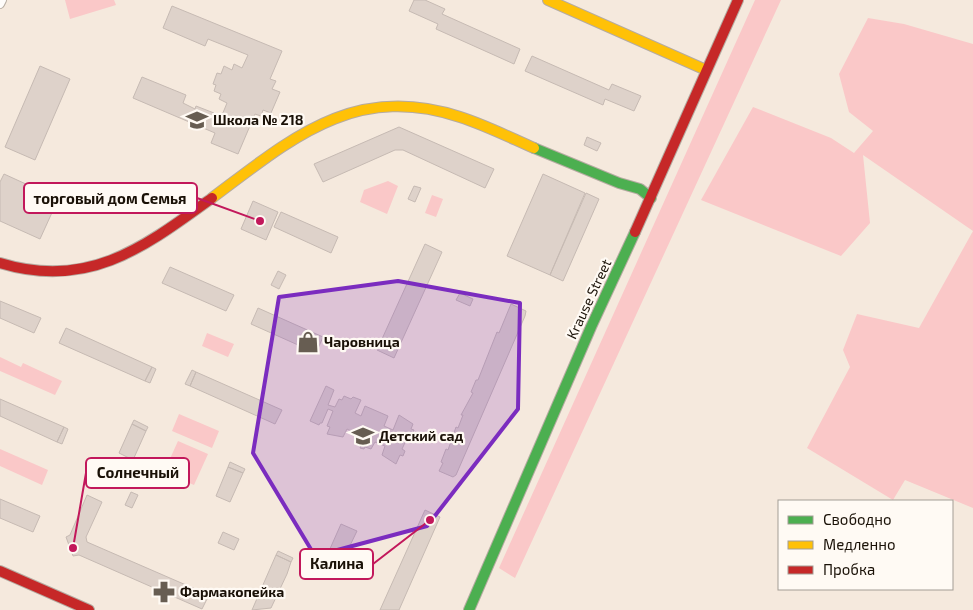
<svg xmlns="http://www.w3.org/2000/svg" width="973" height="610" viewBox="0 0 973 610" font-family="'Exo 2',sans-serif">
<rect width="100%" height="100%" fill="#f5e9dd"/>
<path fill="#fac8c8" d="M65,0H114L116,5L70,19Z
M755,0H781L515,578L499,568Z
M868,18L904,24L973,44V508L905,480L893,500L807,448L850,367L843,350L857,314L919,328L973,231L863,155L870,223L841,256L701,200L753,107L831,138L854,153L873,131L849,112L839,74Z
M388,181L398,186L387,214L360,202L364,190Z
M432,195L443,199L436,217L425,213Z
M207,333L234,344L228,357L202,346Z
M0,357L21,367L23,363L62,381L55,395L0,371Z
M179,414L219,431L212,448L172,431Z
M178,441L208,454L194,485L164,472Z
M0,449L48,470L42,485L0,466Z"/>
<path fill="#ded2ca" stroke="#c6bab3" d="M414,0H425L445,9L442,14L520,49L514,64L436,29L438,24L409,11Z
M172,6L282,51L270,79L276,81L272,89L280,92L271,113L263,110L261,116L255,114L238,154L211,143L215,133L133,98L142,77L186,95L183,103L195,109L196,106L214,113L213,116L220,120L227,103L219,99L221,94L214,91L216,85L213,84L217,73L221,74L224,66L232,70L234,64L242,68L248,55L208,39L205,46L163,28Z
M532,56L609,90L612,84L641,96L634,111L605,99L603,105L525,71Z
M40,66L70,79L35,160L5,147Z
M399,127L494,169L485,188L403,150H395L323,182L314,164Z
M587,137L601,143L597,151L584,145Z
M4,174L63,201L60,208L55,206L40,239L0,221V182Z
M543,174L585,193L550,275L507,256Z
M414,186L421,188L415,202L408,199Z
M586,193L599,199L563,281L550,275Z
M253,201L278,212L266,240L241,229Z
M281,212L338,237L331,253L274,227Z
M425,244L442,252L394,358L377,350Z
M170,267L234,295L226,311L162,283Z
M278,271L286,275L279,289L271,285Z
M460,293L473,299L470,306L456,300Z
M0,301L41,318L34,333L0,318Z
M511,304L526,311L525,316L456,475L453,477L439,471L443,463L441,462L446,449L448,450L456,427L458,428L463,415H461L473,393L471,392L476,380H478L497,332L499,333Z
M258,308L323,337L316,353L251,324Z
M66,328L152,367L145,381L59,343Z
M152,367L156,369L150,383L145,381Z
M192,370L196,372L190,386L185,384Z
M196,372L282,410L275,424L190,386Z
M326,386L334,390L328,405L335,407L339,399L342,400L344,396L351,399L353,397L361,400L355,413L361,416L365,406L388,416L384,426L393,430L399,415L413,424L411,429L414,430L412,436L409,434L402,449L405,451L403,456L400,455L396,464L382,455L385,446L375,442L371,449L365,447L364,449L360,448L361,445L355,442L359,435L347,429L343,437L327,434L330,427L327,426L333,411L328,409L322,423H320L319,425L310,421Z
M0,399L64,427L57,442L0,416Z
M134,420L148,427L146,431L132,424Z
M132,424L146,431L133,460L119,453Z
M64,427L68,429L62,444L57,442Z
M230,462L245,469L243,473L228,467Z
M228,467L243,473L230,502L216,496Z
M131,492L138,495L132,508L125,505Z
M87,495L102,502L86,537L87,542L209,595L202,609L79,555L73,556L66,537L70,535Z
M0,499L40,516L33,532L0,518Z
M425,510L440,517L399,610H380Z
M341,524L357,531L344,558L329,551Z
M223,532L239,539L234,550L218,543Z
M278,551L293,558L291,562L276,555Z
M276,555L291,562L287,574L271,608L252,610Z"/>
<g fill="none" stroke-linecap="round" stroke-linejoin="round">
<g stroke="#b5aba1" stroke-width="10">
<path id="street" d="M0,4L2,0"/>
</g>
<g stroke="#b5aba1" stroke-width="12">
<path id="fast" d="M534,148L619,183L640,189L651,198
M469,610L591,327L635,232"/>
</g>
<g stroke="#b5aba1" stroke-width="12">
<path id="slow" d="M548,0L706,70
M212,198C291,139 354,82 460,117C485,125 509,137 534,148"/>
</g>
<g stroke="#b5aba1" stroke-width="12">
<path id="jam" d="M635,232L738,0
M0,263C88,290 143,248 212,198
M0,571L89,610"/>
</g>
<use href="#street" stroke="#fefcfa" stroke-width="8"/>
<use href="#fast" stroke="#4caf50" stroke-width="10"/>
<use href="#slow" stroke="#ffc107" stroke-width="10"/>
<use href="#jam" stroke="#c62828" stroke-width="10"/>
</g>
<path fill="#7b2cbf" fill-opacity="0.2" stroke="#7b2cbf" stroke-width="4" stroke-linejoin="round" d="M398,281L520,303L518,409L427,526L315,556L253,453L279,297Z"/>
<defs>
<g id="school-bare" transform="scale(1.725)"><path d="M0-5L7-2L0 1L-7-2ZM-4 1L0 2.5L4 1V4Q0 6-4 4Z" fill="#675d52" stroke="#fffaf4" stroke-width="2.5" paint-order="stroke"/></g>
<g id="shop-bare" transform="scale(1.725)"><path d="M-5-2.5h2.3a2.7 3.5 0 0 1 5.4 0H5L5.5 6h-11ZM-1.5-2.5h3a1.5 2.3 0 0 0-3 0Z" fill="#675d52" stroke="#fffaf4" stroke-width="2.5" paint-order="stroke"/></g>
<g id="pharmacy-bare" transform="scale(1.725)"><path d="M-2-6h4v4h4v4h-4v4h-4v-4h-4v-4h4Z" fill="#675d52" stroke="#fffaf4" stroke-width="2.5" paint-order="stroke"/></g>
</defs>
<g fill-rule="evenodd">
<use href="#school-bare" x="197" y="120"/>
<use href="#shop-bare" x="308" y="342"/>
<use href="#school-bare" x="363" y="436"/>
<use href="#pharmacy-bare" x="164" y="592"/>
</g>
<g text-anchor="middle" stroke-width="4.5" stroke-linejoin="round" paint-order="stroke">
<g font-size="14" font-weight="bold" fill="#1a1107" stroke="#fffaf4" text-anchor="start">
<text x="213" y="125">Школа № 218</text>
<text x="324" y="347">Чаровница</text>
<text x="379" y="441">Детский сад</text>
<text x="180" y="597">Фармакопейка</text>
</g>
<g font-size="14" fill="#1a1107" stroke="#fffaf4">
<text transform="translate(589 299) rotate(-65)" y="5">Krause Street</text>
</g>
</g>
<path fill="none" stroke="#c2185b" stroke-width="2" d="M260 221L197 198M73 548L86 473M430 520L373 564"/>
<g fill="#c2185b" stroke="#fffaf4" stroke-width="2">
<circle cx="260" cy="221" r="5"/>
<circle cx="73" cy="548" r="5"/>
<circle cx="430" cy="520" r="5"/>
</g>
<g fill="#fffaf4" stroke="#c2185b" stroke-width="2">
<rect x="24" y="183" width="173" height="30" rx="5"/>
<rect x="86" y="458" width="103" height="30" rx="5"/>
<rect x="300" y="549" width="73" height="30" rx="5"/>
</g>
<g font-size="15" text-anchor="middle" font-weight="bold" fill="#1a1107">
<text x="110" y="204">торговый дом Семья</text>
<text x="138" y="478">Солнечный</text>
<text x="337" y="569">Калина</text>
</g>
<rect x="778" y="500" width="175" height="90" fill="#fffaf4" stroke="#a39d95"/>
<rect x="788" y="516" width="25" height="8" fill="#4caf50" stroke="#a39d95"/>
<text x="823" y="525" font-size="15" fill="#1a1107">Свободно</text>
<rect x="788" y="541" width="25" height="8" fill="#ffc107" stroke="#a39d95"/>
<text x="823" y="550" font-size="15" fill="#1a1107">Медленно</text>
<rect x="788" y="566" width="25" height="8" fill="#c62828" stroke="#a39d95"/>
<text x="823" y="575" font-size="15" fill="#1a1107">Пробка</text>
</svg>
